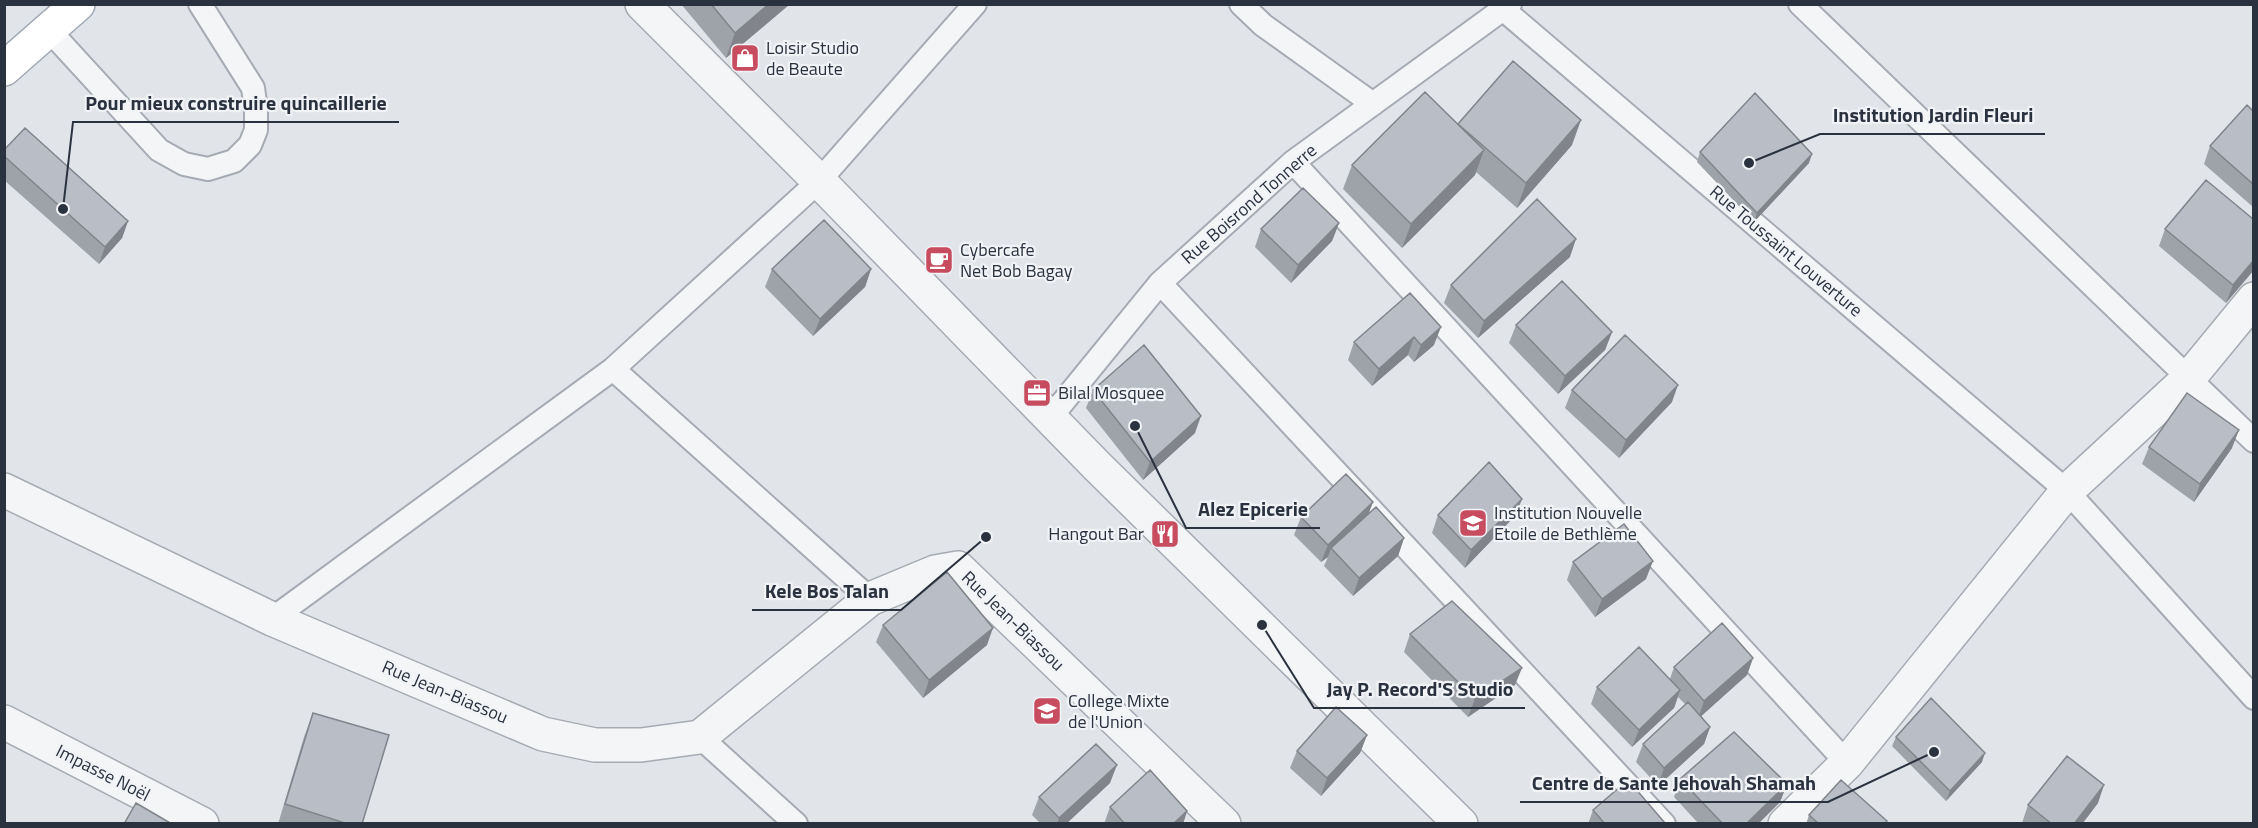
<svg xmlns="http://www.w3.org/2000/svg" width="2258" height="828" viewBox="0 0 2258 828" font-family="'Titillium Web',sans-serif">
<rect width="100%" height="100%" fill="#e1e4e9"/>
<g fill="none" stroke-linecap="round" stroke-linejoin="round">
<g stroke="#a6abb3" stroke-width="26">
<path id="service" d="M1241,4L1263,25L1373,104
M1800,4L2254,441
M1504,10L2067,491L2254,698
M49,30L159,150L184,164L208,169L234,161L250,145L256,130V109L253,88L200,4
M1293,162L1847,763
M1160,283L1664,824
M1050,418L1160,283L1293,162L1510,4
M870,599L613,369L819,181L975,4
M272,619L613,369
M700,737L796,824"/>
</g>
<g stroke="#a6abb3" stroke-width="36">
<path id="minor" d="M642,4L819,181L1097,466L1461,824
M4,490L272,619L543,734L595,745H641L700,737L870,599L935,572L958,568L1224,824
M4,722L202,824
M1785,824L1847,763L2067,491L2189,378L2254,299"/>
</g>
<g stroke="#a1a9b4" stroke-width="36">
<path id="primary" d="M4,69L78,4"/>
</g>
<use href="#service" stroke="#f4f5f7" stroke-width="22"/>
<use href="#minor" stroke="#f4f5f7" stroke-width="33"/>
<use href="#primary" stroke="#fff" stroke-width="33"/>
</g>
<path fill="#9ea3aa" d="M681,4H790L726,58Z
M2253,111V207L2204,164L2210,146Z
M1458,124L1572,145L1517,208L1476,172L1475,175L1402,248L1343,189L1352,165L1458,125Z
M4,150L128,221L122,238L99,264L4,180Z
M1700,152L1809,163L1754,222L1697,162Z
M1339,223L1332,241L1291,283L1255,247L1261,229Z
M2165,229L2253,271L2226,303L2159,246Z
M1570,257L1478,338L1444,303L1451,285Z
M772,269H871L865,287L813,336L765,287Z
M1410,293L1434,345L1414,362L1408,355L1372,386L1348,360L1354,342Z
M1516,325L1612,332L1605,350L1558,394L1509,343Z
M1093,390L1195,433L1143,480L1086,408Z
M1572,390L1672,402L1619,458L1565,408Z
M2149,447L2232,448L2194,502L2142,464Z
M1522,499L1515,516L1465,568L1432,533L1438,515Z
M1373,502L1368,515L1404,538L1398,556L1353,596L1324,566L1328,557L1321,562L1294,535L1301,517Z
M1573,562L1646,579L1595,617L1567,580Z
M883,625L987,645L923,698L876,642Z
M1410,634L1515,685L1468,717L1404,652Z
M1753,658L1747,675L1701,716L1710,727L1704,744L1658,786L1636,762L1643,744L1686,705L1678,697L1674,708L1632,747L1591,704L1597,687L1670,679L1674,667Z
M313,713L362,824H278L304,737Z
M1367,735L1360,753L1321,796L1290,768L1297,751Z
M1896,737L1982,762L1946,801L1892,746Z
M1680,779L1787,784L1780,802L1758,824H1699L1674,797Z
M1110,783L1066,824H1041L1032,815L1039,797Z
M2098,803L2082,824L2022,823L2028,805Z
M1110,807L1187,811L1183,824H1104Z
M1593,810L1665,824H1588Z
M1809,815L1887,821L1886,824H1806Z"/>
<path fill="#81848b" d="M769,4H790L726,58L735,33Z
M1581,120L1572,145L1517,208L1526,183Z
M1484,150L1475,175L1402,248L1411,224Z
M1812,154L1809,163L1754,222L1757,213Z
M128,221L122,238L99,264L105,247Z
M1339,223L1332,241L1291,283L1298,265Z
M1576,239L1570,257L1478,338L1484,321Z
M2253,261V271L2226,303L2233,285Z
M871,269L865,287L813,336L820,319Z
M1441,327L1434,345L1414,362L1421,345Z
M1612,332L1605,350L1558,394L1565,376Z
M1414,337L1408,355L1372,386L1379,369Z
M1678,385L1672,402L1619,458L1626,440Z
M1201,416L1195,433L1143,480L1150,462Z
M2239,430L2232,448L2194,502L2200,484Z
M1522,499L1515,516L1465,568L1471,550Z
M1373,502L1366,520L1331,548L1328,557L1321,562L1328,545Z
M1404,538L1398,556L1353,596L1359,578Z
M1653,561L1646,579L1595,617L1602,599Z
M993,628L987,645L923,698L929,680Z
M1753,658L1747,675L1698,719L1704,701Z
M1522,668L1515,685L1468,717L1475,699Z
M1680,690L1674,708L1632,747L1639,730Z
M1710,727L1704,744L1658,786L1664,768Z
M1367,735L1360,753L1321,796L1327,778Z
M1985,753L1982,762L1946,801L1950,791Z
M1117,765L1110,783L1066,824H1057L1059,818Z
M1787,784L1780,802L1758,824H1746Z
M2104,785L2098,803L2082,824H2074Z
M1187,811L1183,824H1173Z"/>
<path fill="#b8bdc6" stroke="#81848b" stroke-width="1.5" d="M711,4H769L735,33Z
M1513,61L1581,120L1526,183L1458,124Z
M1425,92L1484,150L1411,224L1352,165Z
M1755,93L1812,154L1757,213L1700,152Z
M2247,105L2253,111V184L2210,146Z
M25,128L128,221L105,247L4,156V150Z
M2206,180L2253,219V261L2233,285L2165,229Z
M1303,188L1339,223L1298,265L1261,229Z
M1537,199L1576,239L1484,321L1451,285Z
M824,220L871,269L820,319L772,269Z
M1562,281L1612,332L1565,376L1516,325Z
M1410,293L1441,327L1421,345L1414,337L1379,369L1354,342Z
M1625,335L1678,385L1626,440L1572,390Z
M1144,345L1201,416L1150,462L1093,390Z
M2187,393L2239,430L2200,484L2149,447Z
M1489,462L1522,499L1471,550L1438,515Z
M1346,474L1373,502L1328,545L1301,517Z
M1376,507L1404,538L1359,578L1331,548Z
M1624,524L1653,561L1602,599L1573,562Z
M947,572L993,628L929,680L883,625Z
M1452,601L1522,668L1475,699L1410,634Z
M1722,623L1753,658L1704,701L1674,667Z
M1639,647L1680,690L1639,730L1597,687Z
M1931,698L1985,753L1950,791L1896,737Z
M1688,702L1710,727L1664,768L1643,744Z
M1336,707L1367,735L1327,778L1297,751Z
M313,713L389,735L362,824H348L285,804Z
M1734,732L1787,784L1746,824H1723L1680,779Z
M1096,744L1117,765L1059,818L1039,797Z
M2067,756L2104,785L2074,824H2052L2028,805Z
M1150,770L1187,811L1173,824H1125L1110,807Z
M1628,780L1665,823V824H1605L1593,810Z
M1841,780L1887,821L1884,824H1819L1809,815Z
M136,803L172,824H124Z"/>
<defs>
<g id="shop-square" transform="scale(1.5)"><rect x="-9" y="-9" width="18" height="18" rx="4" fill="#c84c60" stroke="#f1f3f7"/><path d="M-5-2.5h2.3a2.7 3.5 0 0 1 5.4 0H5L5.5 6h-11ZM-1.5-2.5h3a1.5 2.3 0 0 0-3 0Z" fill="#fff"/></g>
<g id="cafe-square" transform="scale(1.5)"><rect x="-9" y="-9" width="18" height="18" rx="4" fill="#c84c60" stroke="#f1f3f7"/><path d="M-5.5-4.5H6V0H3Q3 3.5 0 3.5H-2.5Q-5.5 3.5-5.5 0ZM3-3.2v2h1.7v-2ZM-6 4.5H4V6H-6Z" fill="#fff"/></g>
<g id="office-square" transform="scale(1.5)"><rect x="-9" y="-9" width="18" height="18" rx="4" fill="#c84c60" stroke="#f1f3f7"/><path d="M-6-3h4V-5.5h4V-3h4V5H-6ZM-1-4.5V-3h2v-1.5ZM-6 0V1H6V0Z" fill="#fff"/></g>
<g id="school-square" transform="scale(1.5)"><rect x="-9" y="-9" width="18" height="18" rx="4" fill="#c84c60" stroke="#f1f3f7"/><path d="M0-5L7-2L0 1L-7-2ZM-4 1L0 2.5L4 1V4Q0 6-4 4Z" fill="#fff"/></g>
<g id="restaurant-square" transform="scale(1.5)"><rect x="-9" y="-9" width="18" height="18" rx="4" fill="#c84c60" stroke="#f1f3f7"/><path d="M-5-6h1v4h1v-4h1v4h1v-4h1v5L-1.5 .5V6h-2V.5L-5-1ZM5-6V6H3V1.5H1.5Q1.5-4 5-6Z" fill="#fff"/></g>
</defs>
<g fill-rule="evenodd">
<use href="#shop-square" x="745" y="58"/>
<use href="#cafe-square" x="939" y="260"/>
<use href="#office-square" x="1037" y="393"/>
<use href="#school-square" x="1473" y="523"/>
<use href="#restaurant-square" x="1165" y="534"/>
<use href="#school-square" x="1047" y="711"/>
</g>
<g text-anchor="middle" stroke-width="4.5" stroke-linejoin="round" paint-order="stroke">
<g font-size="18" fill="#2a3240" stroke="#f1f3f7" text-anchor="start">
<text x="766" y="54">Loisir Studio<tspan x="766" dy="21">de Beaute</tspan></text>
<text x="960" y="256">Cybercafe<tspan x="960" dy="21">Net Bob Bagay</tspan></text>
<text x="1058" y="399">Bilal Mosquee</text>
<text x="1494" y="519">Institution Nouvelle<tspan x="1494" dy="21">Etoile de Bethlème</tspan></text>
<text x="1144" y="540" text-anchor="end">Hangout Bar</text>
<text x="1068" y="707">College Mixte<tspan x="1068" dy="21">de l'Union</tspan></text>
</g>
<g font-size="18" fill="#2a3240" stroke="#f1f3f7">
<text transform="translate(1249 204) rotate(-41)" y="6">Rue Boisrond Tonnerre</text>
<text transform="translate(1786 251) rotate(40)" y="6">Rue Toussaint Louverture</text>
<text transform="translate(1013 621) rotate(44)" y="6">Rue Jean-Biassou</text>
<text transform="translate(445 692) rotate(23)" y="6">Rue Jean-Biassou</text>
<text transform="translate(103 773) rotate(27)" y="6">Impasse Noël</text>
</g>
</g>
<path fill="none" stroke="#2a3240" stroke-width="2" d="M63 209L73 122H399M1749 163L1820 134H2045M1135 426L1186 528H1320M986 537L901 610H752M1262 625L1314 708H1525M1934 752L1828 802H1520"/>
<g fill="#2a3240" stroke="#f1f3f7" stroke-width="2">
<circle cx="63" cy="209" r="6"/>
<circle cx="1749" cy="163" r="6"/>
<circle cx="1135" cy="426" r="6"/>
<circle cx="986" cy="537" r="6"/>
<circle cx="1262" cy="625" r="6"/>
<circle cx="1934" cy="752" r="6"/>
</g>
<g font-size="20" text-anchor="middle" font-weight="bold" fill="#2a3240" stroke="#f1f3f7" stroke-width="4.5" stroke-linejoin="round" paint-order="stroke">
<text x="236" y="110">Pour mieux construire quincaillerie</text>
<text x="1933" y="122">Institution Jardin Fleuri</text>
<text x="1253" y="516">Alez Epicerie</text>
<text x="827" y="598">Kele Bos Talan</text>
<text x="1420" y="696">Jay P. Record'S Studio</text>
<text x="1674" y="790">Centre de Sante Jehovah Shamah</text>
</g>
<rect width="2258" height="828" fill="none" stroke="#2a3240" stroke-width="12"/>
</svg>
